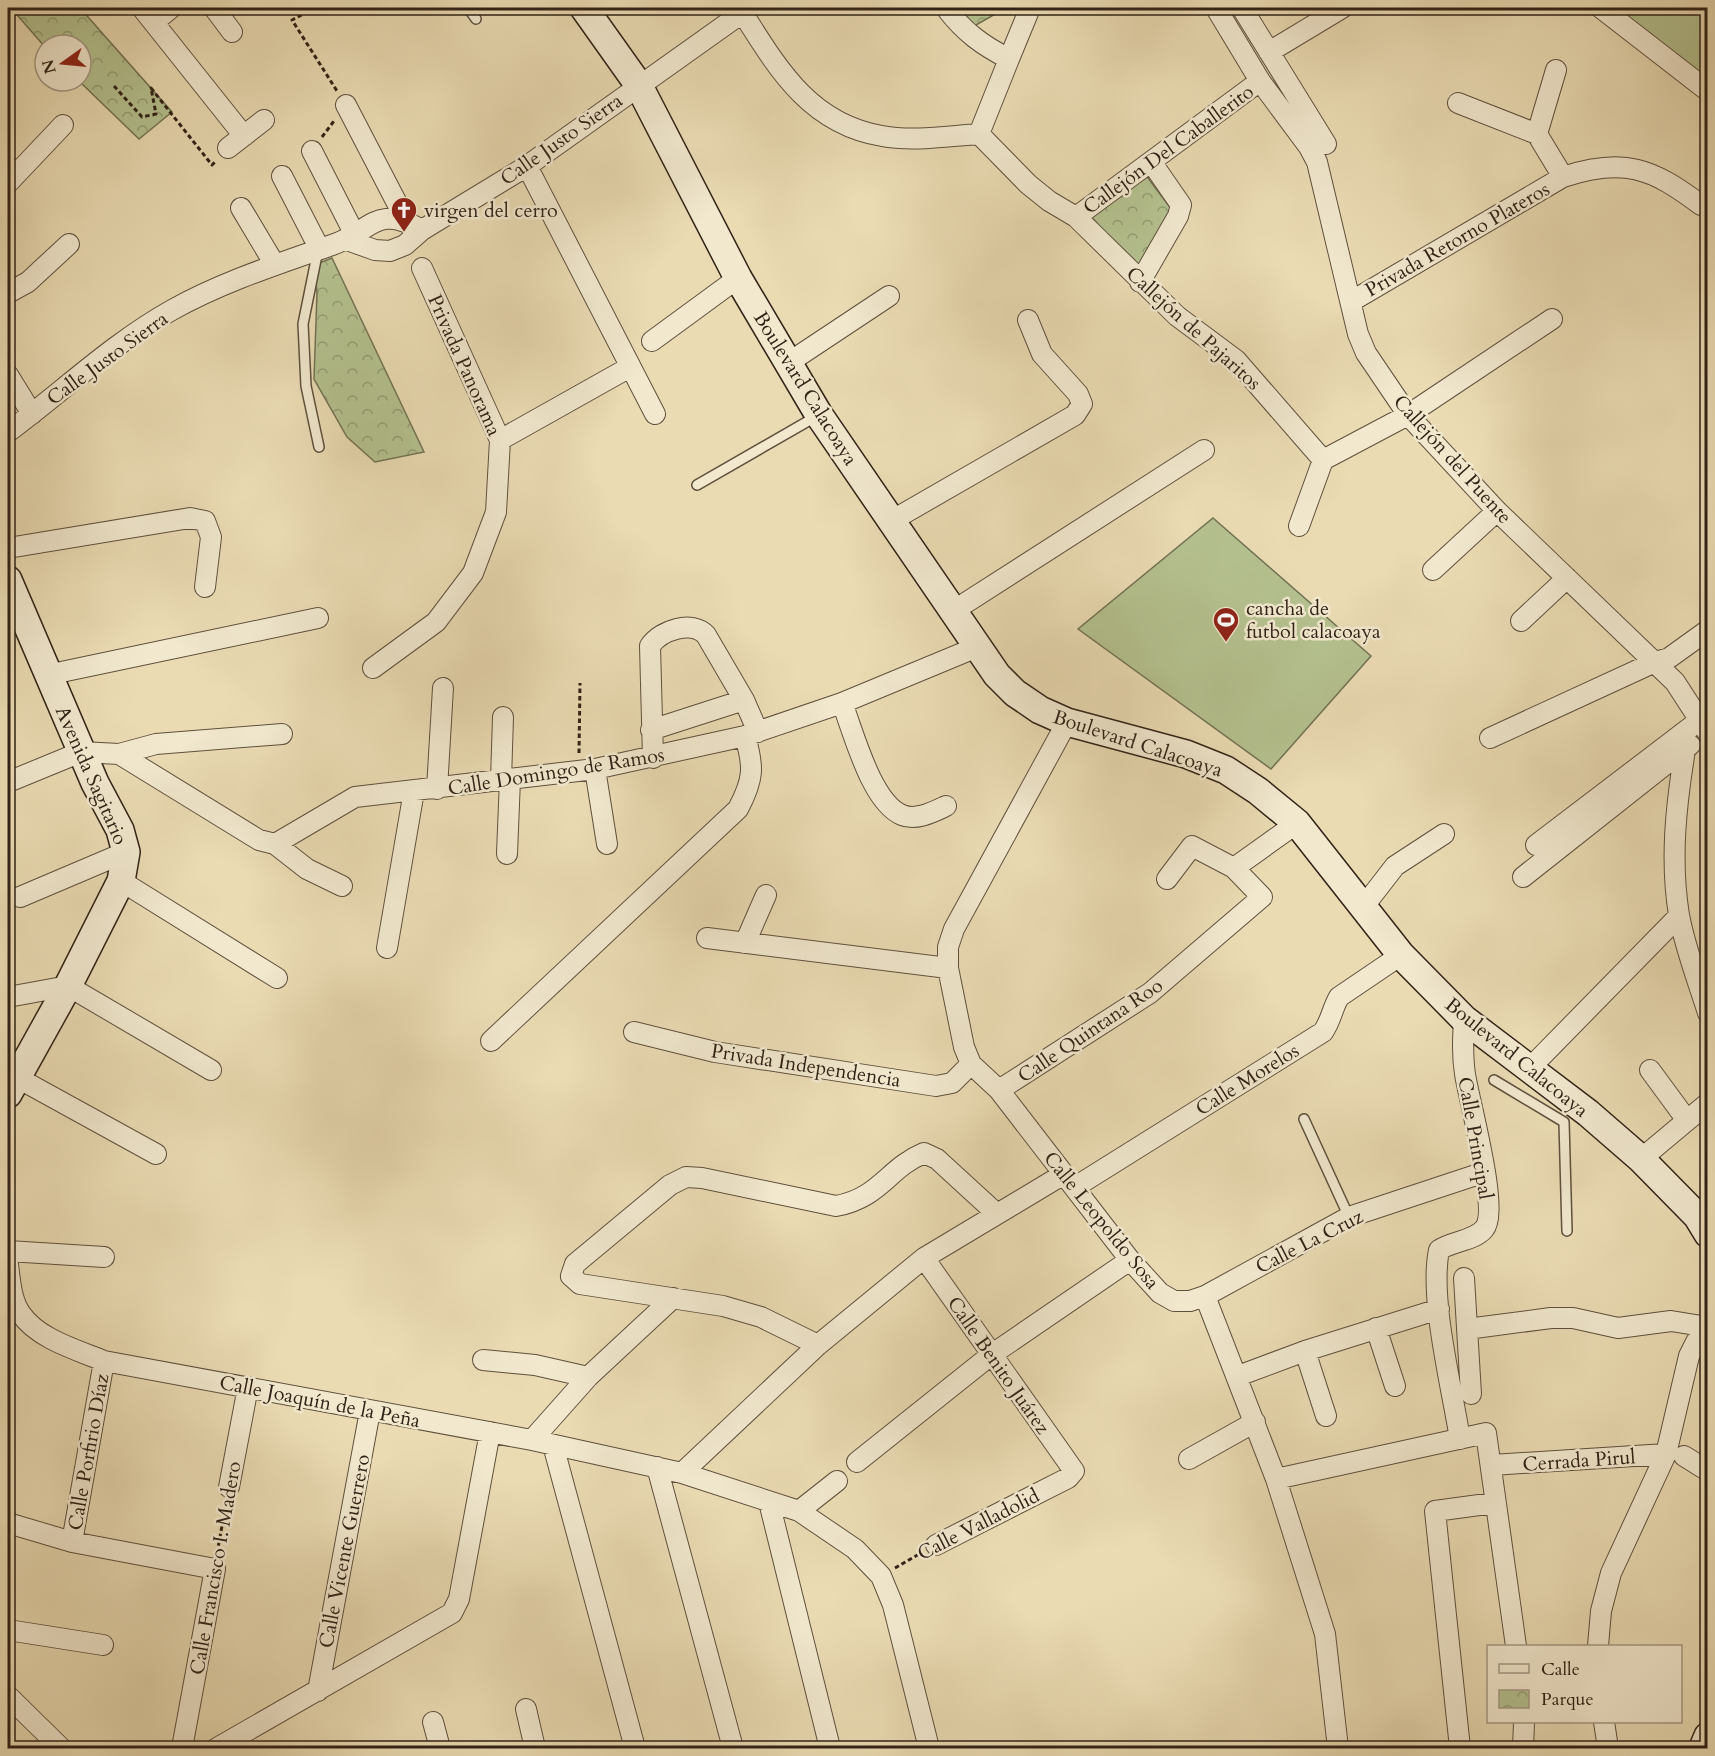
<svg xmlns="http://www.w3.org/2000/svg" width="1715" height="1756" viewBox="0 0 1715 1756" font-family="Cardo,serif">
<defs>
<pattern id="park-crowns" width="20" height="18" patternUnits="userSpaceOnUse" patternTransform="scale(1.5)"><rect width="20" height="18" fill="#b4c18f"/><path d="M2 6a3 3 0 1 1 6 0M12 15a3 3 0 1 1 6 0" fill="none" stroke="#939c74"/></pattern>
</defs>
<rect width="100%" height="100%" fill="#eadbb3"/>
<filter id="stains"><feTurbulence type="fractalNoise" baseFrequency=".00333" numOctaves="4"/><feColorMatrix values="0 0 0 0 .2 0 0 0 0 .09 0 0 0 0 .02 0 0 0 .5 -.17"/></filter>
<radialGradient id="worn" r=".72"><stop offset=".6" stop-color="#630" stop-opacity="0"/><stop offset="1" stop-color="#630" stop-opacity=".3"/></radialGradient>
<path fill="#b4c18f" stroke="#727253" stroke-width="1.5" d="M1602,8H1707V90Z
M1213,518L1371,656L1271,769L1078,629Z"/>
<path fill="url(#park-crowns)" stroke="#727253" stroke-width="1.5" d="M11,8H80L172,112L139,139L79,81H81V45L45,47Z
M954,8H1006L969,29Z
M1145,174L1175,214L1140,274L1090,215Z
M332,258L424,452L375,462L347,437L314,379L317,293L314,265Z"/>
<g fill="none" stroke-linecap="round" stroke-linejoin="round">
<g stroke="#5f503e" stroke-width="12">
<path id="lane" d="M468,8L476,19
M318,250L303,324L306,386L319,447
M697,485L817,416
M1494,1080L1564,1122L1567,1231
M1304,1119L1349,1217"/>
</g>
<g stroke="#5f503e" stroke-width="22">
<path id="street" d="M142,8L244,136
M214,8L232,32
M946,8C964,32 982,45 1009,59L979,134
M1216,8L1260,81L1309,147L1317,162L1358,334L1366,353L1408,415L1497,511L1675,682L1708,733
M1242,8L1326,144
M1601,8L1708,91
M742,12C778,69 810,124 882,136C913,142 948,136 979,134L1028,184L1049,201L1076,217L1177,316L1236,360L1323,460
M154,22L171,8
M1269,52L1342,8
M1009,59L1030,8
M1556,70L1537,134L1563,177C1624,157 1652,168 1701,205
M1458,103L1537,134
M346,105L399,207L403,219
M228,148L264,120
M312,151L354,233
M527,166L655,414
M282,176L317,244L318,250
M8,183L63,125
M241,208L275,265
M1076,217L1260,81
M347,240L375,250L390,251L405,245L422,230L527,166L749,8
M1140,282L1178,216L1181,205L1152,163
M8,293L28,282L69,244
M1352,301L1563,177
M652,341L738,278
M788,363L889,296
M8,375L32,414
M8,432C62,392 113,343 172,310C222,282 278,264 332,245C373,231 375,203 422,230
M500,440L630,367
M891,521L1075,415L1082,404L1078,394L1042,354L1028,320
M1299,526L1323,460L1408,415L1552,319
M8,548L190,518L205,521L211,537L205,587
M1433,570L1497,511
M953,611L1204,450
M1521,621L1567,578
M373,668L436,622L473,573L496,512L500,440L422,268
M47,675L318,618
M842,703C854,733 871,802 902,815C916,821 933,812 946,806
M1067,722L954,929L948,947V968L964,1047L971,1064L999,1090L1130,1260L1160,1293L1174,1301H1190L1205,1296L1349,1217L1485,1172
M651,730L744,700
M1490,738L1655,662L1669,658L1708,630
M1685,750C1676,805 1670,860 1679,915C1685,948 1698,981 1708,1013
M119,754L259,840L275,844L307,869L342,886
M653,758L650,646C661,630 692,620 706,635L744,700L758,732
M595,769L607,844
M501,780L503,717
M8,782L81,752L119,754L156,744L282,734
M437,789L443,688
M275,844L355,797L595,769L745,736L842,703L977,647
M1536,845L1700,720
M507,854L510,779
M1234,868L1297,823
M1523,877L1690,745
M121,881L277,978
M20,897L126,852
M1364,906L1395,866L1444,834
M707,938L948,968
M745,943L766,895
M387,948L414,791
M8,997L68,986L211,1070
M634,1032L715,1052L936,1086L952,1083L971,1064
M491,1041L738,809C754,779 754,767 745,736
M1529,1069L1679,916
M1650,1070L1686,1119
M16,1077L156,1154
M999,1090L1150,993L1262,897L1234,868L1192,846L1167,879
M1641,1159L1708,1103
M1075,1187L1323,1032C1331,1021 1332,1009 1339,997L1401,955
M8,1251L104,1257
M924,1258L1074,1471L1068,1478L936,1545
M8,1264C10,1280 11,1300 21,1314C38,1339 77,1350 104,1361L532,1440L682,1473L799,1511L855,1549L881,1576L893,1605L929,1748
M1464,1278L1471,1394
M1205,1296L1276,1479L1325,1634L1338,1748
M1376,1328L1395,1386
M1467,1329L1551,1318H1573L1618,1328L1671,1321L1708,1327
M818,1345L761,1317L723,1306L580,1284L571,1276L575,1264L670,1185L686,1177L702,1178L836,1206C880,1198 888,1168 924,1153L937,1159L997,1214
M1305,1351L1326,1416
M483,1360L535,1365L588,1377
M1238,1376L1305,1351L1439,1309
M1460,1439C1452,1388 1429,1298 1439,1250C1452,1241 1474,1241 1484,1229C1500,1211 1469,1101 1465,1074C1462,1055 1463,1038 1464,1019
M532,1440L588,1377L673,1298
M553,1445L635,1748
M1684,1456L1708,1471
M1189,1459L1255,1422
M857,1462L991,1355L1130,1260
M1492,1465L1666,1454
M657,1467L733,1748
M682,1473L818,1345L924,1258L1064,1174
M1276,1479L1486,1433L1516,1646
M229,1487L248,1387
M769,1502L830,1748
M799,1511L837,1481
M8,1523L72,1542L215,1569L182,1748
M72,1542L104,1361
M8,1630L103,1645
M1598,1646L1601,1611L1611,1573L1666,1454L1689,1356L1696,1342L1708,1333
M318,1691L370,1411
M8,1696L61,1748
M526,1709L535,1748
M433,1722L440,1748
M1604,1722L1608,1748
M217,1748L452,1613L459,1599L490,1432
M1460,1748L1435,1511L1494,1503
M1523,1748L1524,1722"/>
</g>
<g stroke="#312217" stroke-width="30">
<path id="secondary" d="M584,8L638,84L738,278L819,415L997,675L1015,693L1040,710L1067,722L1186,754L1226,770L1258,791L1297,823L1401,955L1464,1019L1588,1113L1641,1159L1697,1216L1708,1234
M8,580L95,783L120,830L126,852L121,881L68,986L8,1094
M1703,1748L1708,1736"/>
</g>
<path stroke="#312217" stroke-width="3" stroke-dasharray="4.5 3" stroke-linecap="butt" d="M315,8L292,20L337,91
M114,86L142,117L156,114L151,88L212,165L216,161
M322,137L334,121
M579,753L580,683
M217,1553L226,1504
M895,1568L921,1553"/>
<use href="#lane" stroke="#f1e8ce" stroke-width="9"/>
<use href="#street" stroke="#f1e8ce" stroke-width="20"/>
<use href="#secondary" stroke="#f1e8ce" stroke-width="27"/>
</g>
<defs>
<g id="church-pin" transform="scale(1.35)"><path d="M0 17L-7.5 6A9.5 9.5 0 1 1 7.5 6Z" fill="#8f2418" stroke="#f1e8ce"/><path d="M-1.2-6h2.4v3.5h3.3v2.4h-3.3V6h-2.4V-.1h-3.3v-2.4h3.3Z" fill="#fff"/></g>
<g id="stadium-pin" transform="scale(1.35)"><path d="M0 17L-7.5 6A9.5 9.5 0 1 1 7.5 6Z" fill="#8f2418" stroke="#f1e8ce"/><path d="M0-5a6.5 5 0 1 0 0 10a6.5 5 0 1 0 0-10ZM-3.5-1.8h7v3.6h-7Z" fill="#fff"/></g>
</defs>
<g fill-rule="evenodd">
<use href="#church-pin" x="404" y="210"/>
<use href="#stadium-pin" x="1226" y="620"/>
</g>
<g text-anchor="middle" stroke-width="5" stroke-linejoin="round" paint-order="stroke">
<g font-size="20" fill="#312217" stroke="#f1e8ce">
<text transform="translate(561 139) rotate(-35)" y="7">Calle Justo Sierra</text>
<text transform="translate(1168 149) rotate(-36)" y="7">Callejón Del Caballerito</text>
<text transform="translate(1457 239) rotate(-30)" y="7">Privada Retorno Plateros</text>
<text transform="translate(1194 328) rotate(42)" y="7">Callejón de Pajaritos</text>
<text transform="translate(107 358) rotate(-36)" y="7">Calle Justo Sierra</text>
<text transform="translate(465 365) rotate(66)" y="7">Privada Panorama</text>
<text transform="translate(806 388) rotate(58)" y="7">Boulevard Calacoaya</text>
<text transform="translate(1453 459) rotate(48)" y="7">Callejón del Puente</text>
<text transform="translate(1138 743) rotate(18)" y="7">Boulevard Calacoaya</text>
<text transform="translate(556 771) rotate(-9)" y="7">Calle Domingo de Ramos</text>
<text transform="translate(92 775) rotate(66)" y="7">Avenida Sagitario</text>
<text transform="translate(1090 1030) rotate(-34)" y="7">Calle Quintana Roo</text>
<text transform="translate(1517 1057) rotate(39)" y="7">Boulevard Calacoaya</text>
<text transform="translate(806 1065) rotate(9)" y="7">Privada Independencia</text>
<text transform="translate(1247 1079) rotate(-32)" y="7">Calle Morelos</text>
<text transform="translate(1476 1138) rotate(80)" y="7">Calle Principal</text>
<text transform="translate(1102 1220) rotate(51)" y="7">Calle Leopoldo Sosa</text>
<text transform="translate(1309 1241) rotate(-27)" y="7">Calle La Cruz</text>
<text transform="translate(999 1365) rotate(55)" y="7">Calle Benito Juárez</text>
<text transform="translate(320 1401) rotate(11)" y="7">Calle Joaquín de la Peña</text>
<text transform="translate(88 1452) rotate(-80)" y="7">Calle Porfirio Díaz</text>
<text transform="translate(1579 1460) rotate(-4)" y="7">Cerrada Pirul</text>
<text transform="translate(978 1524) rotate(-27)" y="7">Calle Valladolid</text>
<text transform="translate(344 1551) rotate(-79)" y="7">Calle Vicente Guerrero</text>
<text transform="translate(215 1568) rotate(-80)" y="7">Calle Francisco I. Madero</text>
</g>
<g font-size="20" fill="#312217" stroke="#f1e8ce" text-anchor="start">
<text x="424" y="217">virgen del cerro</text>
<text x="1246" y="615">cancha de<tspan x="1246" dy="23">futbol calacoaya</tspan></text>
</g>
</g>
<rect width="1715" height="1756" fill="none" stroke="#eadbb3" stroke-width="30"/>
<rect x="9" y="9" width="1697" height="1738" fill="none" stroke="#312217" stroke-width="3"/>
<rect x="15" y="15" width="1685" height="1726" fill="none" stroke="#312217" stroke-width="1.5"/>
<rect x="1487" y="1645" width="195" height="78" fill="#f1e8ce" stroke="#a49985" stroke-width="1.5"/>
<rect x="1499" y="1664" width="30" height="9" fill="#f1e8ce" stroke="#a49985" stroke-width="1.5"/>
<text x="1541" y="1675" font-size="18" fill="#312217">Calle</text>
<rect x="1499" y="1690" width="30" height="18" fill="url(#park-crowns)" stroke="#a49985" stroke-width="1.5"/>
<text x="1541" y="1705" font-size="18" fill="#312217">Parque</text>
<g transform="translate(63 63) rotate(255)"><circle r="28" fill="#f1e8ce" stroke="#a49985" stroke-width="1.5"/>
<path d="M0-4.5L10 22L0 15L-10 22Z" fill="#8f2418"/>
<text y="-9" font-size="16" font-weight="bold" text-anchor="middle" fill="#312217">N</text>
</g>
<rect width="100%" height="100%" filter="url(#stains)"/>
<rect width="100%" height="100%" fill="url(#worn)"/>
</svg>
